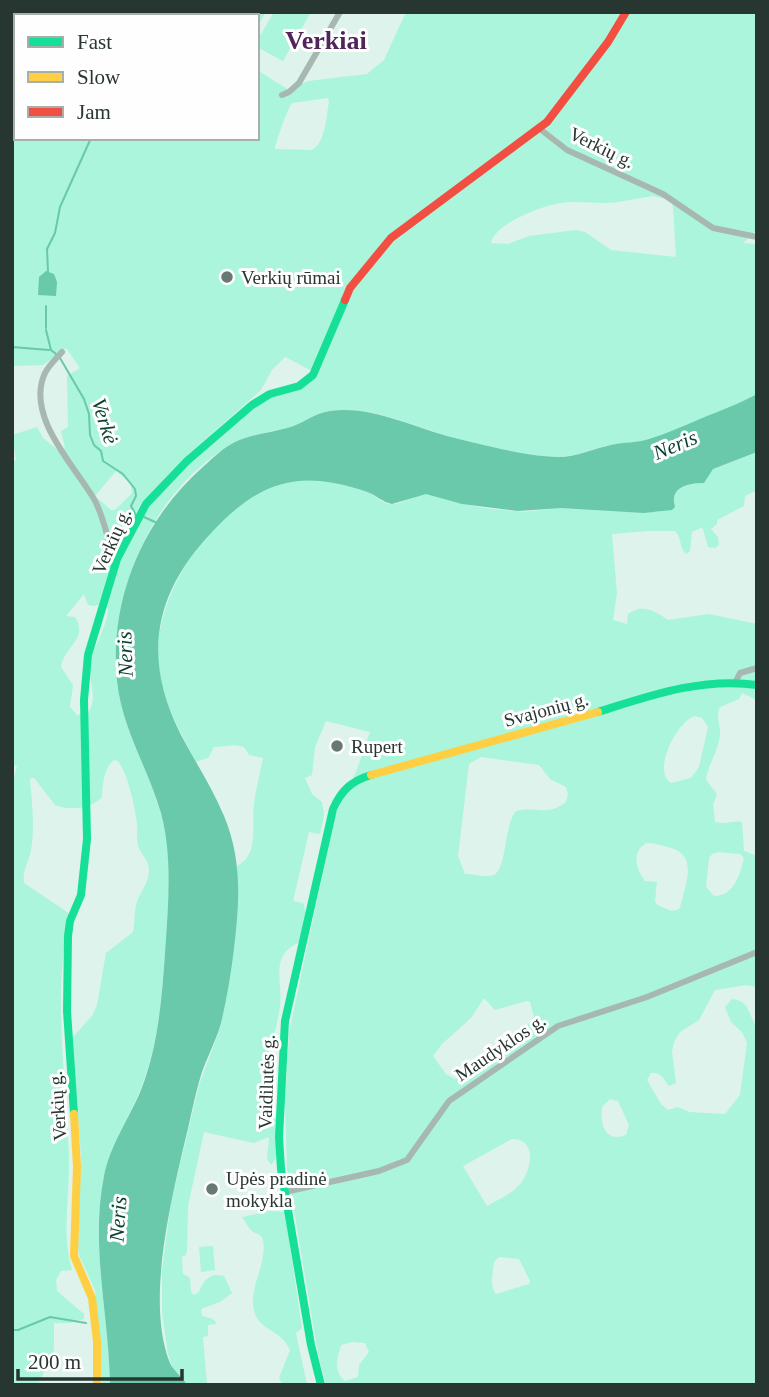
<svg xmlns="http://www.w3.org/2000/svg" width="769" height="1397" viewBox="0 0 769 1397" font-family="Georgia,serif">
<rect width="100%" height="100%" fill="#def3eb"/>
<path fill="#aaf5db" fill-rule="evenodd" d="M65,12H266L257,27V16H63Z
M274,12H311L283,61L257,47V41Z
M406,12H757V230L743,243L757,244V394C728,410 681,430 649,439C637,443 624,443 611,445C592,448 577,457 558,457C525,456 483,445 451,437C413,426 371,405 330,411C314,413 303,424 287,428C267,433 246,435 228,446C151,494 109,592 117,681C122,729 148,768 161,813C172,853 169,896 166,937C163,985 160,1037 143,1083C132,1114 111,1142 104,1176C90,1246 109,1314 110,1385H102L95,1290L79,1255L78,1246L81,1156L72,1038L92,1016L97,1005L106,953L133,932C135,923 134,914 136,905C139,892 149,885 149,870C149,860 140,854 138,845C136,838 138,831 137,823C135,807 128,774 118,761L114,760C103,769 103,784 102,797C91,809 70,811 55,805L34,778H31L30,780C32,803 35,827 31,850C29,862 22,871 24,883L70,914C52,989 66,1080 69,1157C70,1194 61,1233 72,1270L61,1271L56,1280L57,1291L84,1314V1319L69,1323H54V1350L38,1385H12V785L17,766L12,765V462L16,460L12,435L37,427L43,438L58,450L65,448L61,431L68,427L67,376L80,368L66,348L43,365L12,366V30L16,29V138H257V70L289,90L308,81L367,74L384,60ZM328,98L329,102C326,117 326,142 312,150L275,149C275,144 288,107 292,103ZM653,196L670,200L673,207L676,257L611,250L585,232L576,230L529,236L508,244L491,243C494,224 542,206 560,203C574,201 590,203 604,203C620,203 637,198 653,196ZM285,357L316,373L252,409L176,475L146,509L120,560L107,562L106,542L127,530L140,505L182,460L261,390L272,370ZM116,471L131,484L132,493L115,510H111L95,496ZM84,594L88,605L94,606L107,602C112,622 93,644 90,665C88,682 99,697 88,713L77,715L70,707L73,685L61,667C64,646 89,639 75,617L66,616Z
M757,452V490L745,496L744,506L717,520V524L711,529L718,537L719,545L715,548L708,547L703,529L701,528L692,532L690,551L686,554C679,547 682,538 675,531H647L612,534L617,593L613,620L627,624L628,614C643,603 655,611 668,620L709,614L757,624V700L742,693L739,699L720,707C715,717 721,725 720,735C718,753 707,766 706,780L717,794L713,805L715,822C725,825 733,820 742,822L744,851L757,856V987L746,985L715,990L699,1020L680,1032L674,1042L672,1052L676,1083L669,1086C663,1078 661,1072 651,1073L647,1080L661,1104L668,1110L678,1107L689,1112L725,1114L740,1095L747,1043L742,1032L731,1022L725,1007L732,999C751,1001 748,1016 757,1027V1385H326L318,1354L287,1169L285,1104L289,1033L335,815L356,772L370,732L326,721L315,747L312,775L305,778L312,794L322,802L324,815L320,834L309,832L293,901L303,903L306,913L300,942C269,955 283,980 280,1006C278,1023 272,1040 268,1056L277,1071L270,1096L271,1106L276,1120V1158L271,1165L267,1159L269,1137L254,1143L204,1132L188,1206L187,1251L185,1256H182L183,1274L190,1278L191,1292L194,1295L199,1292C203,1281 210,1272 224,1276L232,1293L220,1302L201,1309L202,1316L213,1319L217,1324L208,1325V1336L203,1337L207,1385H187L173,1369L168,1354L162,1312V1270L171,1202L199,1085L218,1034L224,1009L237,917V866C260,855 251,824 254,804C256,788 260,773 263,758L249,755L244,747C233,743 225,747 214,747L208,758L196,762C180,731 161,699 158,664C152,588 224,488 302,479C323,477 350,486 369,493C376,496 381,502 388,504C403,507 416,491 434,494C444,496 453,502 464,504C481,508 499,510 516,511C530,513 544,509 558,508C592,508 625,513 659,512L674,508C671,478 690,490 707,479L708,473L713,469ZM695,716L702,718L708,727L699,767L691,778L671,783C651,771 678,720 695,716ZM481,757L539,765L550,779L566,787L568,794L566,802C547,817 536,806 516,811C504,825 507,868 494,875C487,878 473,874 465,874L458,856L469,764ZM646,843C653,843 660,845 668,847C700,855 685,884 680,908C673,914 665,908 657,905L655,901L657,882L645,881C636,869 631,852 646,843ZM718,852L740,854L744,858C740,875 734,896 714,896L706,887L709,858L712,854ZM484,998L495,1010L527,1001L530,1002L534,1017L513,1043L455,1079L446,1074L433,1056L442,1044L471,1018ZM610,1099L618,1101L629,1125L626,1135C605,1143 600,1125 602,1107ZM512,1139C537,1139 532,1168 521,1183C514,1193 497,1200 487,1206L463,1166ZM499,1257L519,1259L530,1281L529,1284L496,1294C489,1286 493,1272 494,1262ZM352,1342L365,1343L369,1352L359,1365L358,1377L345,1381C333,1371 337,1359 341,1345Z
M269,1211L285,1212L302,1328L296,1333L307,1385H283L279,1378L290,1350C281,1330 264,1332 256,1316C245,1291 268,1266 263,1240C261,1232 255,1235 251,1230C248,1227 245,1221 242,1217Z
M213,1246L215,1270L201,1272L199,1247Z"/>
<path fill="#6ac8ab" d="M46,271L54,274L57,282L56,296L38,295L39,277Z
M757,394V452L713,469L704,483C688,483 669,487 675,507L672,510L644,513L561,508L518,511L462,504L426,494L392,504C382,502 376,495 367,492C301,469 261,480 213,531C154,592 142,657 180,733C194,760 212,787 224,816C238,849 240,884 237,919C234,954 229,990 221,1023C216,1041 207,1057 201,1075C194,1098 190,1122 184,1145C170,1205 146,1304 170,1363C174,1372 183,1377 187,1385H110C109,1314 90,1246 104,1176C110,1145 129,1119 141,1090C158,1047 162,998 165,953C168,907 173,858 161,813C148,768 122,729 117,681C109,599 143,519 204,466C214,457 223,448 235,442C252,434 270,433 287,428C303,424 314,413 330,411C371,405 412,427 451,437C483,445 525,456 558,457C577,457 592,449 611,445C624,442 637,443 649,439C666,434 683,426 700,419C719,411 739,404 757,394Z"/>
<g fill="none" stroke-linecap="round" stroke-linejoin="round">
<path stroke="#6ac8ab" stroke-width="2" d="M194,16L196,12
M48,272L47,249L55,233L60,207L91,138
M46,306V328
M46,330L51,350L56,354
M12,347L49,350
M60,358L84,399L89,414L90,435L94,445L101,451L103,461L123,474L135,489L136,496L131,506L136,515
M144,517L155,522
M12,1330H18L50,1317L86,1323"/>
<path stroke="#a7b8b0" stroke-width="6" d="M282,95L289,92L299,83L340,12
M540,129L567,150L663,194L713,228L757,237
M62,352C56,359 49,365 45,373C25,416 74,465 94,499C103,515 108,537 112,555L117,559
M736,681L740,673L757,668
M285,1192L379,1171L407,1160L449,1101L558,1026L647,997L757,952"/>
<path stroke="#16e098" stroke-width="8" d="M598,712C649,696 702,677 757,685
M74,1114L67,1011L68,936L70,921L81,895L87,839L84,700L88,655L117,559L146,504L187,461L252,405L270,394L299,386L313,375L345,300
M321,1385L311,1345L281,1169L279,1137L285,1021L333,809C341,791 351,781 371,775"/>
<path stroke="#ffcf43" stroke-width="8" d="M371,775L598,712
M74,1114L77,1167L74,1256L92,1298L97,1342V1385"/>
<path stroke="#f24e42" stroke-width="8" d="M345,300L350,288L391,238L547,122L608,42L626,12"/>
</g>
<g fill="#687872" stroke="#fefefe" stroke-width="2.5">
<circle cx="227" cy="277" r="7"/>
<circle cx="337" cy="746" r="7"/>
<circle cx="212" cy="1189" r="7"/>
</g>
<g text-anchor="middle" stroke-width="6" stroke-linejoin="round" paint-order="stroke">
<g font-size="19" fill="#283631" stroke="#fefefe">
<text transform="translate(602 147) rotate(26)" y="7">Verkių g.</text>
<text transform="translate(111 541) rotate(-66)" y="7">Verkių g.</text>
<text transform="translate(546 709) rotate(-15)" y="7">Svajonių g.</text>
<text transform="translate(500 1047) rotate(-34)" y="7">Maudyklos g.</text>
<text transform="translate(266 1082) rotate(-88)" y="7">Vaidilutės g.</text>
<text transform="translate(57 1106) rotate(-94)" y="7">Verkių g.</text>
</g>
<g font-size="19" fill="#283631" stroke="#fefefe" text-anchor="start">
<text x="241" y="284">Verkių rūmai</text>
<text x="351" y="753">Rupert</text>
<text x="226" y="1185">Upės pradinė<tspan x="226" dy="22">mokykla</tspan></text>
</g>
<g font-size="21" font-style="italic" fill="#083f30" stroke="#fefefe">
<text transform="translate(105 421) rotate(73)" y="7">Verkė</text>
<text transform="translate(675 445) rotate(-23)" y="7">Neris</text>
<text transform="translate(125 654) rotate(-92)" y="7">Neris</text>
<text transform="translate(118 1219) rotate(-86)" y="7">Neris</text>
</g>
<g font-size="26" font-weight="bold" fill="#4f255a" stroke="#fefefe">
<text x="326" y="49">Verkiai</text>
</g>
</g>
<rect width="769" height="1397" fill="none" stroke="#283631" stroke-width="28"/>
<rect x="14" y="14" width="245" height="126" fill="#fefefe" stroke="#a8aeac" stroke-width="2"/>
<rect x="28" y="37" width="35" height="10" fill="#16e098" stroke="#a8aeac" stroke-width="2"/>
<text x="77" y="49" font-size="21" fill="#283631">Fast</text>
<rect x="28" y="72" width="35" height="10" fill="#ffcf43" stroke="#a8aeac" stroke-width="2"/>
<text x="77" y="84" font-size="21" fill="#283631">Slow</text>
<rect x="28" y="107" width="35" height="10" fill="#f24e42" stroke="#a8aeac" stroke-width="2"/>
<text x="77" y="119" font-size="21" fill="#283631">Jam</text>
<path d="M18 1369v10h164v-10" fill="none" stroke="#283631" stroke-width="3.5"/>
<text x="28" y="1369" font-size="21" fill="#283631" stroke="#fefefe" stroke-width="5" paint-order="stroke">200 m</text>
</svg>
